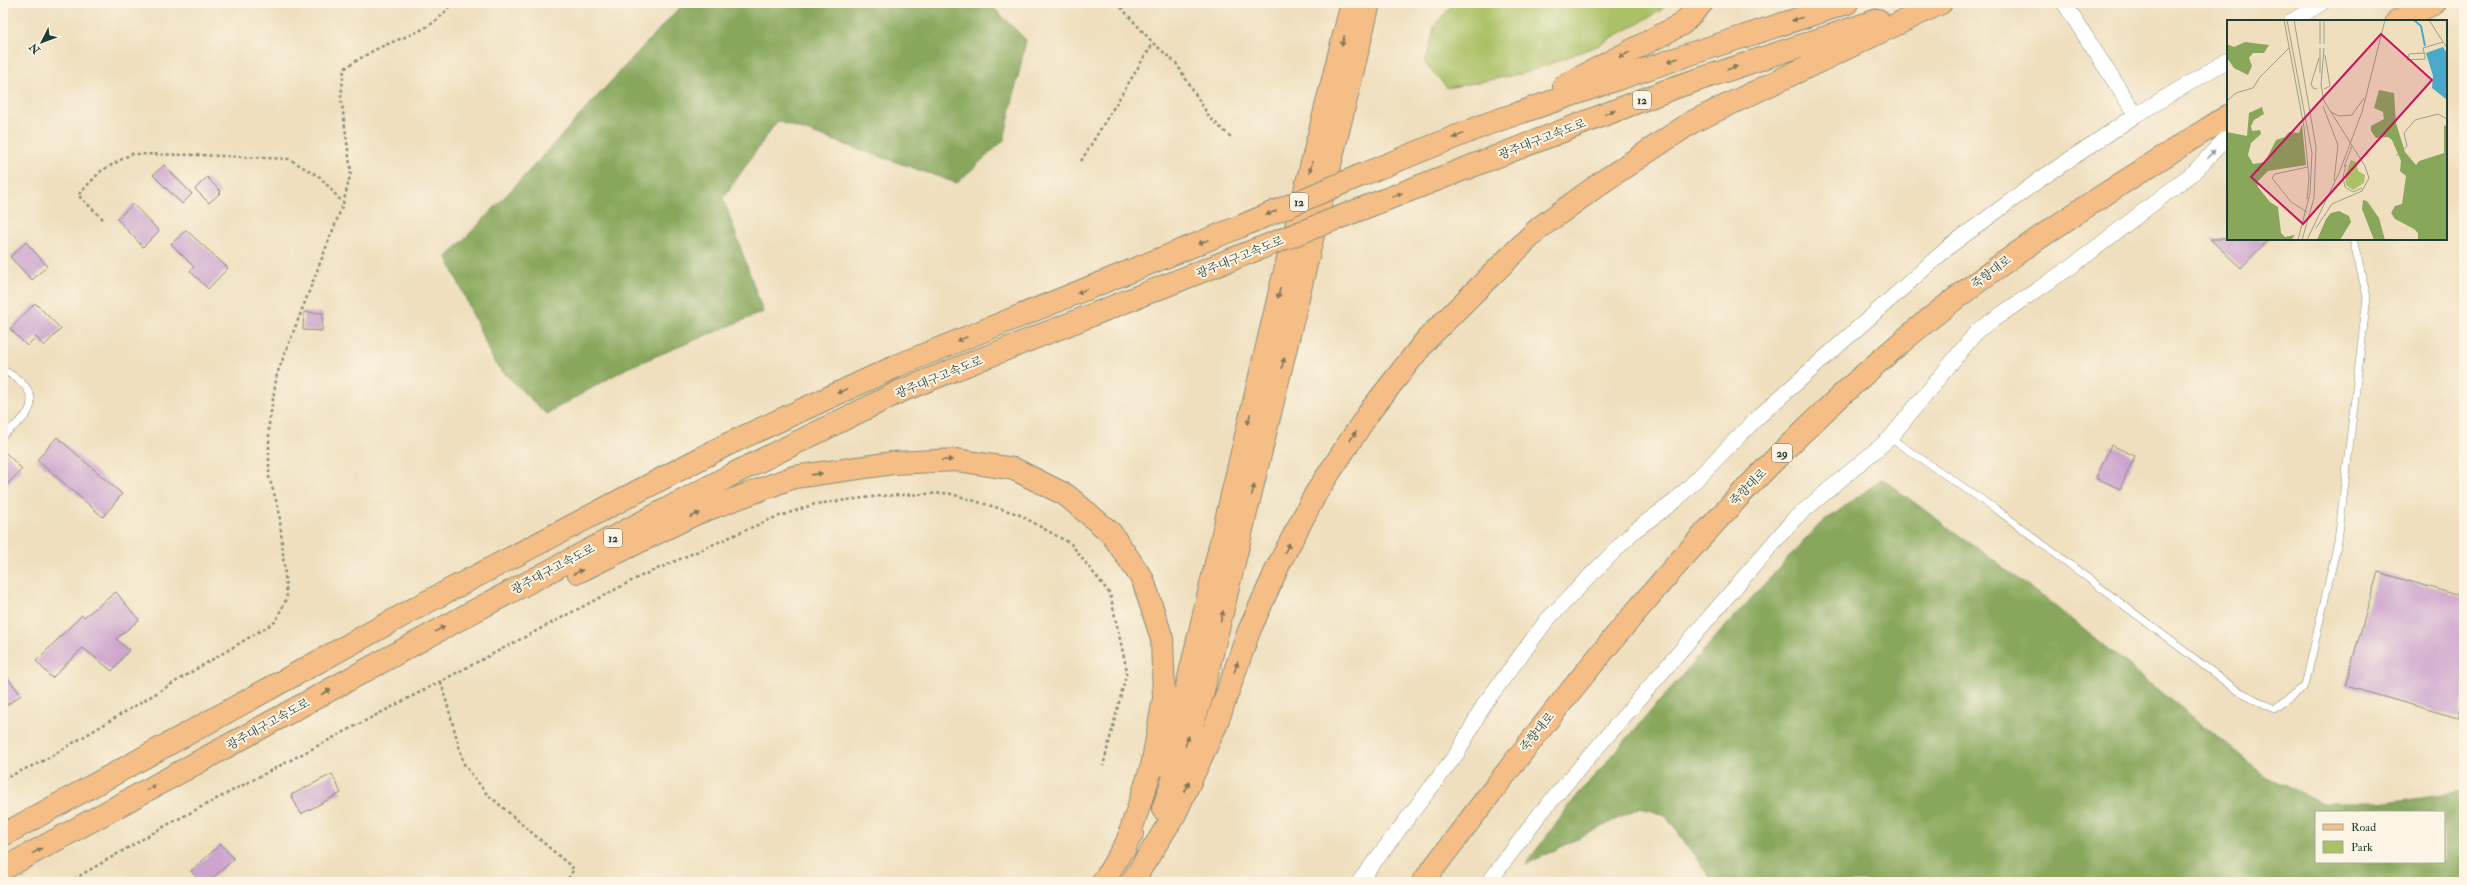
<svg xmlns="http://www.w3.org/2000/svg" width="2467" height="885" viewBox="0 0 2467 885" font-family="'IM FELL Double Pica','Noto Serif KR',serif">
<rect width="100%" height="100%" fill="#fcf5e5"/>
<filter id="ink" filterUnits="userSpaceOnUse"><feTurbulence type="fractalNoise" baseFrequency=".025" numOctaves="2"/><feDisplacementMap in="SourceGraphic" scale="8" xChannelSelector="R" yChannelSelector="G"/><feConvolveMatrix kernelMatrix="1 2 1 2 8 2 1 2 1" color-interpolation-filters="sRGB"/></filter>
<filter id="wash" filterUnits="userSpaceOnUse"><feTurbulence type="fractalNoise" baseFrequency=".012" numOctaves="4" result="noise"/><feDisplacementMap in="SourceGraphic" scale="16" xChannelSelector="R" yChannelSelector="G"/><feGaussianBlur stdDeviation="0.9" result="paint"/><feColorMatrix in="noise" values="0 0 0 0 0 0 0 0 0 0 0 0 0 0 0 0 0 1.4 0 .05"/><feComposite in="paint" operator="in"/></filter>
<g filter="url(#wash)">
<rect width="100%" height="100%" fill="#efdfbe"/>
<path fill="#abc166" stroke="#657f4d" d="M1454,3H1668L1660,11L1597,46L1525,73L1447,88L1425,63L1435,25Z"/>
<path fill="#88a75b" stroke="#547248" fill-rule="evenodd" d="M684,3H989L1026,40L1004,140L957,183L777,121L723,198L763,312L627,368L546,414L495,364L447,257C528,175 604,87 684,3Z
M1882,479L2042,596L2266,776L2322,803H2379L2464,791V882H1711L1709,876L1667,817L1641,807L1525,865L1576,797L1713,640L1818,526ZM2316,812H2444V862H2316Z"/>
<g id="blocks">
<path fill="#cda4cd" d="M164,165L192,194L182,204L153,175Z
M207,177L221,192L209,203L195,189Z
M133,204L159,231L143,247L117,219Z
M186,230L228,268L208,289L190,271L194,267L171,244Z
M2210,239H2269L2241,268Z
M26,242L47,266L32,280L10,257Z
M35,303L61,329L44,346L36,337L27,346L10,329Z
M304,312L323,313L322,331L303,330Z
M57,437L122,494L103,517L37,460Z
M2111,445L2135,456L2120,489L2096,478Z
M3,450L22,469L3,489Z
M2378,572L2464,597V696L2458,718L2345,686Z
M116,592L139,620L116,639L129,650L112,671L83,648L52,678L36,661L82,615L84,617Z
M3,672L21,695L3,708Z
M332,774L341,793L301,814L291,795Z
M221,844L234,859L208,882H200L191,871Z"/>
</g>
</g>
<g filter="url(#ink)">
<use href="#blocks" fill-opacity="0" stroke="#878e79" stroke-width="1"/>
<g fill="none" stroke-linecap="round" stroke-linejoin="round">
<g stroke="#878e79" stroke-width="8">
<path id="lane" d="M3,370C18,378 39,392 28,412C23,421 10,429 3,435
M1890,438L1996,509L2235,689L2274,709L2305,686L2338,541L2367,297L2353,239"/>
</g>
<g stroke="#878e79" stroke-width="16">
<path id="street" d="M2064,3L2136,115
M2292,21L2322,3
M1359,882L1458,752L1485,703L1547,620L1634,531L1675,501L1757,418L1951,245L2039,180L2136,115L2228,60
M1489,882L1539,815L1794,519L1890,438L1978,330L2075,264L2194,172L2228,136"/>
</g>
<g stroke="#878e79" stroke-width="24">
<path id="primary" d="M2397,21L2435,3
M1423,882C1565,694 1711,505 1891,351C1995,261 2112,189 2228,116"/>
</g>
<g stroke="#878e79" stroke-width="24">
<path id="highway" d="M1564,86L1682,24L1702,3
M1359,176L1487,124L1693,53L1847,3
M1361,209L1676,87L1878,20
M578,572L695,514L794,477L893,463L957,460L1014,469L1066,495L1111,533L1143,580L1162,639L1164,698L1152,766L1125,848
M1164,765L1185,695L1281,287L1352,3
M1163,809L1201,699L1369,3
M3,835L425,603L726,445L899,365L1239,227
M3,869L476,610L735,473L901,391L1245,254
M1103,882L1132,834
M1132,882L1175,814L1216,725L1249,631L1280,562L1316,493L1370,411L1427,339L1539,228L1605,180L1692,122L1941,3"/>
</g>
<path stroke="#878e79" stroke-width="2.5" stroke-dasharray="3 3" stroke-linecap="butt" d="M1117,3L1153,43L1176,63L1210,118L1232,138
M1081,161L1153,43
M103,219L78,195L101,171L131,154L200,155L289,159L320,177L343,203
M441,682L464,764L486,793L574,869L566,882
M3,779L43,761L275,622L287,598L279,510L269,477V424L277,374L343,204L351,172L341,97L344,69C353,63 362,57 371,52C397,37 436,32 451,3
M69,882L167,825L639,577L771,519L815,504L880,496L948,493L1018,514L1071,544L1110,594L1127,671L1103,766"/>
<use href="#lane" stroke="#fff" stroke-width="7"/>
<use href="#street" stroke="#fff" stroke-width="15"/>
<use href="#primary" stroke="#f6be87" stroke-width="22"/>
<use href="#highway" stroke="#f6be87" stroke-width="22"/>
<g stroke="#878e79" stroke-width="24" stroke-linecap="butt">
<path id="highway-bridge" d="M1239,227L1359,176
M1245,254L1361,209"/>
</g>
<use href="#highway-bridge" stroke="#f6be87" stroke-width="22"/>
</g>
<defs><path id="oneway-solid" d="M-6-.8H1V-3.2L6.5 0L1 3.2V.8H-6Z"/></defs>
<g fill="#807759">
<use href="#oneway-solid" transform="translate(1797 19) rotate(162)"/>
<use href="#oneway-solid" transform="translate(1343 41) rotate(104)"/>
<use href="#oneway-solid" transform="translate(1624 55) rotate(153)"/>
<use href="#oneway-solid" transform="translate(1673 60) rotate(161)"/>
<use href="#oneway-solid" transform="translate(1732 68) rotate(-18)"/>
<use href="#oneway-solid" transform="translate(1610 112) rotate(-21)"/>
<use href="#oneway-solid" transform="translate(1458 136) rotate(158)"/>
<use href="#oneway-solid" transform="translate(1311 167) rotate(104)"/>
<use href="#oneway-solid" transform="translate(1397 195) rotate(-21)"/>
<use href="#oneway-solid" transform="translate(1271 213) rotate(157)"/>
<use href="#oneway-solid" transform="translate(1203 242) rotate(158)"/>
<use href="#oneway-solid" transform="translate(1082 291) rotate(158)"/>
<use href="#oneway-solid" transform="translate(1279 293) rotate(103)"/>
<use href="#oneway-solid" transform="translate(962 339) rotate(158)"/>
<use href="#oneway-solid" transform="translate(1283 363) rotate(-76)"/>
<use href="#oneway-solid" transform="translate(842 391) rotate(155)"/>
<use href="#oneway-solid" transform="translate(1249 419) rotate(103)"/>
<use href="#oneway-solid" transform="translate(1353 436) rotate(-57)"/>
<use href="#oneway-solid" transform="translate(947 460) rotate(-2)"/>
<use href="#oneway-solid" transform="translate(817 474) rotate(-8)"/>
<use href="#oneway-solid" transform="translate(1253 490) rotate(-76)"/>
<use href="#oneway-solid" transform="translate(695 515) rotate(-24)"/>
<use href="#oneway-solid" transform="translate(1287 548) rotate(-62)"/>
<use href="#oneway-solid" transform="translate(578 572) rotate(-26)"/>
<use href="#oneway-solid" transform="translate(1222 616) rotate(-76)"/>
<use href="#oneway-solid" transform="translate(440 629) rotate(-29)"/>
<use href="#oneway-solid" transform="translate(1236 667) rotate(-71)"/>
<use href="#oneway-solid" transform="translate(326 692) rotate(-29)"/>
<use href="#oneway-solid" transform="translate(1187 741) rotate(-71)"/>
<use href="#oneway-solid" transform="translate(1187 787) rotate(-65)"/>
<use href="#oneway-solid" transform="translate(151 788) rotate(-29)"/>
<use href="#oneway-solid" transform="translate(37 851) rotate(-29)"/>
</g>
<use fill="#8f9e9a" href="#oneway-solid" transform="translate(2211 154) rotate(-46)"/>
</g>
<g text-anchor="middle" stroke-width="4" stroke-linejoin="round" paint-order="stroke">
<g fill="#fcf5e5" stroke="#617469" stroke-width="1">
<rect x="1633" y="91" width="18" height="18" rx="3"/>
<rect x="1290" y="193" width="18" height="18" rx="3"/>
<rect x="1772" y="444" width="20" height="18" rx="3"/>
<rect x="604" y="529" width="18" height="18" rx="3"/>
</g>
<g font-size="11" font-weight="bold" fill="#1f3d34">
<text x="1642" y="104">12</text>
<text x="1299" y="206">12</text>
<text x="1782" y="457">29</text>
<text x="613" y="542">12</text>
</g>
<g font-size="12" fill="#1f3d34" stroke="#fcf5e5">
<text transform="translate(1542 139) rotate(-21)" y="4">광주대구고속도로</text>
<text transform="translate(1240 257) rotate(-22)" y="4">광주대구고속도로</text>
<text transform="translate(1991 272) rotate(-37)" y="4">죽향대로</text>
<text transform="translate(939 377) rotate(-22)" y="4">광주대구고속도로</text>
<text transform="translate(1748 487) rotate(-45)" y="4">죽향대로</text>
<text transform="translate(553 569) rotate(-28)" y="4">광주대구고속도로</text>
<text transform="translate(268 724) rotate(-29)" y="4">광주대구고속도로</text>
<text transform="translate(1537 732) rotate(-51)" y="4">죽향대로</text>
</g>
</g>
<g transform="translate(2227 20)">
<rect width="220" height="220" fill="#efdfbe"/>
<path d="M124,140L129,142L131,151L138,155L137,163L126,170L119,165L118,156Z" fill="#abc166"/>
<path d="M18,22L42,25L37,33H26L22,38L25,46L21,55L7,48L0,38V24L7,27ZM152,70L167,73L169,103L178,132L189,145L192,141L217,133V105L220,107V220H191V213L187,209L168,199L164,193L168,186L175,184L179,156L173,151L174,141L165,120L161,117L149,118L144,111V106L157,99L156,92L147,88ZM35,87L37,94L27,100L24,106L25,111L33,110L34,114L24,123L21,135L26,144L38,142L49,120L58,117L62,112L72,113L75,104L79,145L41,151L30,162L31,167L43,182L51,187L54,213L58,217L68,215L64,220H0V112L20,116L22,93ZM136,180L140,181L152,198L158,220H147L135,189ZM112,191L122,196L124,202L113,220H90L99,199L104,193Z" fill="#88a75b"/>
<path d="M216,27L220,33L219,79L205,68L206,56L199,33Z" fill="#48aac8"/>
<path fill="none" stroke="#48aac8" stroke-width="2" d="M187,0L194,6L198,26"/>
<path fill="none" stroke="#9c9e87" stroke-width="1" d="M57,0L77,107L82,158L80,179M60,0L85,133L83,173L71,220M67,0L89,127L87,178L75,220M202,0L220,28M93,24V0M97,24V0M197,33L182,34L180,40L198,39V36L196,28L216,22M93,53V28M90,69L86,68L84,64L92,38M97,69L103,66L98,35M1,80L9,73L26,68L33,57L62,28M96,86L111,125L107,161M104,92L112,96L125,95L137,78M169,136L180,126L177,113L188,100L211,94L220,99M119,145L116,157L118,167L126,172L135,168M117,147L125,126M80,192L64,182L45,158L48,154L81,147M89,208L105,184L135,171L142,158L138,146L97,81L94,65L97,28M80,220L112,153L135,92L158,0"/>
<path fill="#c2185b" fill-opacity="0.15" stroke="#c2185b" stroke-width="2" d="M154,14L205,60L76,204L24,157Z"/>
<rect width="220" height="220" fill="none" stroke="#1f3d34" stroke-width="2"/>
</g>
<rect width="2467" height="885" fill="none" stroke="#fcf5e5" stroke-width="16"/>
<rect x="2315" y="811" width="130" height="52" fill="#fcf5e5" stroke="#a4ab9e"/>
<rect x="2323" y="824" width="20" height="6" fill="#f6be87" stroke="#a4ab9e"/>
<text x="2351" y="831" font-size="12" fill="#1f3d34">Road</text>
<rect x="2323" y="841" width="20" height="12" fill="#abc166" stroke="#a4ab9e"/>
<text x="2351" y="851" font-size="12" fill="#1f3d34">Park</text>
<g transform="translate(42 42) rotate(228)" stroke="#fcf5e5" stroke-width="3" paint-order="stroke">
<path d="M0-3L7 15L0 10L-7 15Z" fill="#1f3d34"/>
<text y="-6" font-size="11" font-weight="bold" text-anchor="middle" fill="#1f3d34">N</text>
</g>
</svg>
